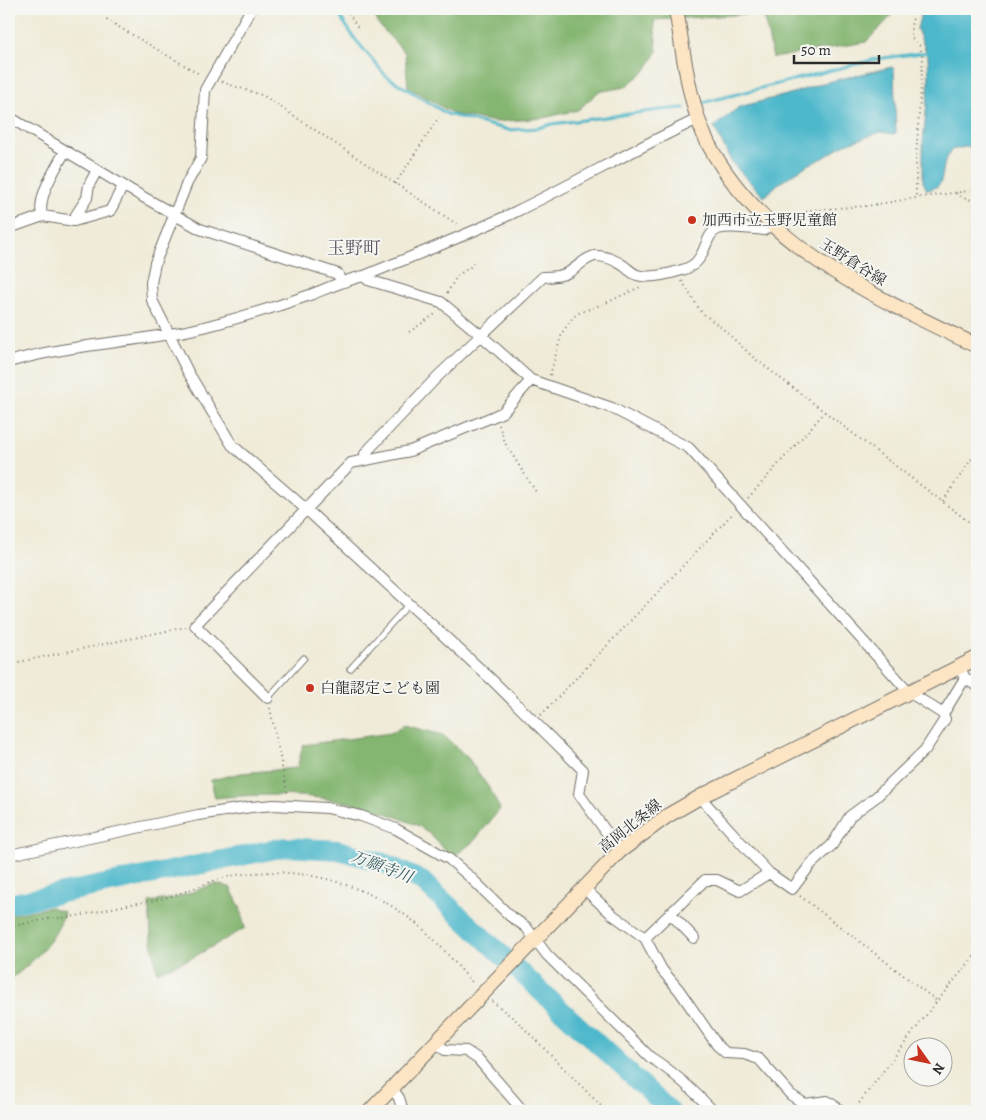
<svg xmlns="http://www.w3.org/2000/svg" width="986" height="1120" viewBox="0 0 986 1120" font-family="Alegreya,'Noto Serif JP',serif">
<rect width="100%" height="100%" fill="#f6f6f2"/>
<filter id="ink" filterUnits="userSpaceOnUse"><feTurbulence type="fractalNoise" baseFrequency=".02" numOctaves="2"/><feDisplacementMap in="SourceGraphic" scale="10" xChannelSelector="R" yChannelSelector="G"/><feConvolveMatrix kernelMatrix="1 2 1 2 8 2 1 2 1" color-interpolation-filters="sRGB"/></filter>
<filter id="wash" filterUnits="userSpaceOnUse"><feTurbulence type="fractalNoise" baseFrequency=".0096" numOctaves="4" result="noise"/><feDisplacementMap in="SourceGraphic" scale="20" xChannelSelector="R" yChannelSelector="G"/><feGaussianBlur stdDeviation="1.12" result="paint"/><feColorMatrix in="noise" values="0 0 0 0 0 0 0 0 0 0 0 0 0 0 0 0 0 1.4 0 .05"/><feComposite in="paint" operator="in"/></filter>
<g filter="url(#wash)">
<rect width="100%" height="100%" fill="#f0ebd8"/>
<path fill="#84b671" stroke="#58704e" d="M372,9H898L866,42L773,58L763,13L654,20L657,52L646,70L625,87L598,92L578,110L543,118L496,122L454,114L408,87L405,53L379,25Z
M404,725L443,735L468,758L489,788L500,809L474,841L452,858C443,849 435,838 425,830C419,825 411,823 404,820C345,794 278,792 215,798L211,780L241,773L297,768L303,745L391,733Z
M214,884L230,887L240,907L245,928L192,958L157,972L151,936L149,902L175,898Z
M51,907L64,912C57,940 33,962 11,979L9,978V915Z"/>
<path fill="#4eb8cb" stroke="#3c727b" d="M922,9H934L935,11L946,12L952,9H977V147H965L951,150C949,155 945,160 944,166C941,179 944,187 927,190L923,182V143L929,81L928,56L917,29Z
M892,67L894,69L896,133L893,134L881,132L843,145L825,157L806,166L778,184L764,197L732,163L714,127L739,107L790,94L823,83Z"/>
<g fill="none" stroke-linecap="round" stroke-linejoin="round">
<path stroke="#4eb8cb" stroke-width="3" d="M335,9L355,39L386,76L447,114L509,130L538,128L552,124L660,110L684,108
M702,103L876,59L929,52"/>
<path stroke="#4eb8cb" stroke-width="20" d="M9,904L285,847L338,850L384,863L422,881L670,1111"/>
</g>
</g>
<g filter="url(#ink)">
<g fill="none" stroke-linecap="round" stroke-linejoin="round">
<g stroke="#706e68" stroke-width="7">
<path id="service" d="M350,669L409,604
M268,698L304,658"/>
</g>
<g stroke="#706e68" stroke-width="12">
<path id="minor" d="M251,9L205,90L201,158L187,183L155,263L151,283L152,300L188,372L232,445L307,510L492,680L583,770L579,794L620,851
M9,117L129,189L200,229L338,274L341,283
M42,216C37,195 56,169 65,151
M74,221L76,215L87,198L89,185L97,170
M9,228L43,216L74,221L110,211L123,186
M364,276L368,280L441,302L483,337L531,380L612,408L689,448L909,692L943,714L945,719L925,750L876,797L850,816L832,845L811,864L792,889L769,873L754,857L700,797
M9,362C72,343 140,343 204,327C239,318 273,308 307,296C326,289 344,280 364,276C415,255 466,236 515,212C577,182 636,148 698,119
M366,459L365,454L370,448L438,376L543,277C552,277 562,276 569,272C578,267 586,257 595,256C604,255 617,261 624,266C628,269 632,273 637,275C650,279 669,274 682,270C709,263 702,235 718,229C729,225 752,229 764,230L771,224
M962,672L965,678L977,686
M268,698L195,625L351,463L410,451L492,417L503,412L531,380
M943,714L965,678
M9,855L198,815L251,807L274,805L327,808L361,816L396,829L449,859L470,877L510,916L526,927L547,955L650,1057C674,1072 694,1091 713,1111
M585,887L591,895L613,915L645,938L662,970L679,990L717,1045L726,1053L744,1054L759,1059L791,1095L805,1104L827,1101L842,1111
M670,913L694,938
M645,938L705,880H717L740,891L769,873
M436,1043L445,1050L466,1051L478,1059L523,1111
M392,1088L399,1098L403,1111"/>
</g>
<g stroke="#706e68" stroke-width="16">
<path id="secondary" d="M676,9C683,50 689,108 709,145C764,248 877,298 977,346
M370,1111L620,851L667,816L700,797L977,658"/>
</g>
<path stroke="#706e68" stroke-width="2" stroke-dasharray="1 4" stroke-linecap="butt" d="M108,9L107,20L201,75
M346,9L358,28
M915,9L911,26V37L920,46L923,58L916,157V197
M222,82L264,96L458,225
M395,184L439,117
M956,193L962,197L977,202
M790,224L809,210L867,206L921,197L977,190
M682,281L701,312L722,328L754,358L977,528
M447,293L457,276L470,267L474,262
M409,332L434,315L435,312
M550,375L562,333L573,317L579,313L608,302L640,287
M499,425L506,445L536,492
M748,498L825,412
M943,501L977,451
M9,664L186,627
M270,708L288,796
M541,715L734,512
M800,896L937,1001
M9,927C20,925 31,922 42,920C53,918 65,918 76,916C93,913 110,908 127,905C141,902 155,901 168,897C191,891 212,879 236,875C301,865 366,883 417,924C438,941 455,964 474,984
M492,1001L517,1021L606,1111
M853,1111L937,1001L977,953"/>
<use href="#service" stroke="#fff" stroke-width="5"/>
<use href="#minor" stroke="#fff" stroke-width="10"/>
<use href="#secondary" stroke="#fce5c4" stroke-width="14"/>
</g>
</g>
<g fill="#c8321e" stroke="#f6f6f2" stroke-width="2">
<circle cx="692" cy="220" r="5"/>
<circle cx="310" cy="688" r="5"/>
</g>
<g text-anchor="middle" stroke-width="4" stroke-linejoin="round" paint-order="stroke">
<g font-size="15" fill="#2b2b2b" stroke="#f6f6f2" text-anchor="start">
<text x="702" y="225">加西市立玉野児童館</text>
<text x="320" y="693">白龍認定こども園</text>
</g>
<g font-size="15" fill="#2b2b2b" stroke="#f6f6f2">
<text transform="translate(853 262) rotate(32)" y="5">玉野倉谷線</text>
<text transform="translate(630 826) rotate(-39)" y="5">高岡北条線</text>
</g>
<g font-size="16" font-style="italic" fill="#375c63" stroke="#f6f6f2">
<text transform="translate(382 866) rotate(21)" y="6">万願寺川</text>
</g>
<g font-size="18" fill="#5f5562" stroke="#f6f6f2">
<text x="354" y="254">玉野町</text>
</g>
</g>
<rect width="986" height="1120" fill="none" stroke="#f6f6f2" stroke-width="30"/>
<g transform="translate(928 1062) rotate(123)"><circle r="24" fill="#f6f6f2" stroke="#a5a5a2"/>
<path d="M0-4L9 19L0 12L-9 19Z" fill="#c8321e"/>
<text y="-8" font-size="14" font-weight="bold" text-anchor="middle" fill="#2b2b2b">N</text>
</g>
<path d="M794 55v8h85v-8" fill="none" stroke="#2b2b2b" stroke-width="2.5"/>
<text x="801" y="55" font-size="15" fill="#2b2b2b" stroke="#f6f6f2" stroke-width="4" paint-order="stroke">50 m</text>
</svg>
